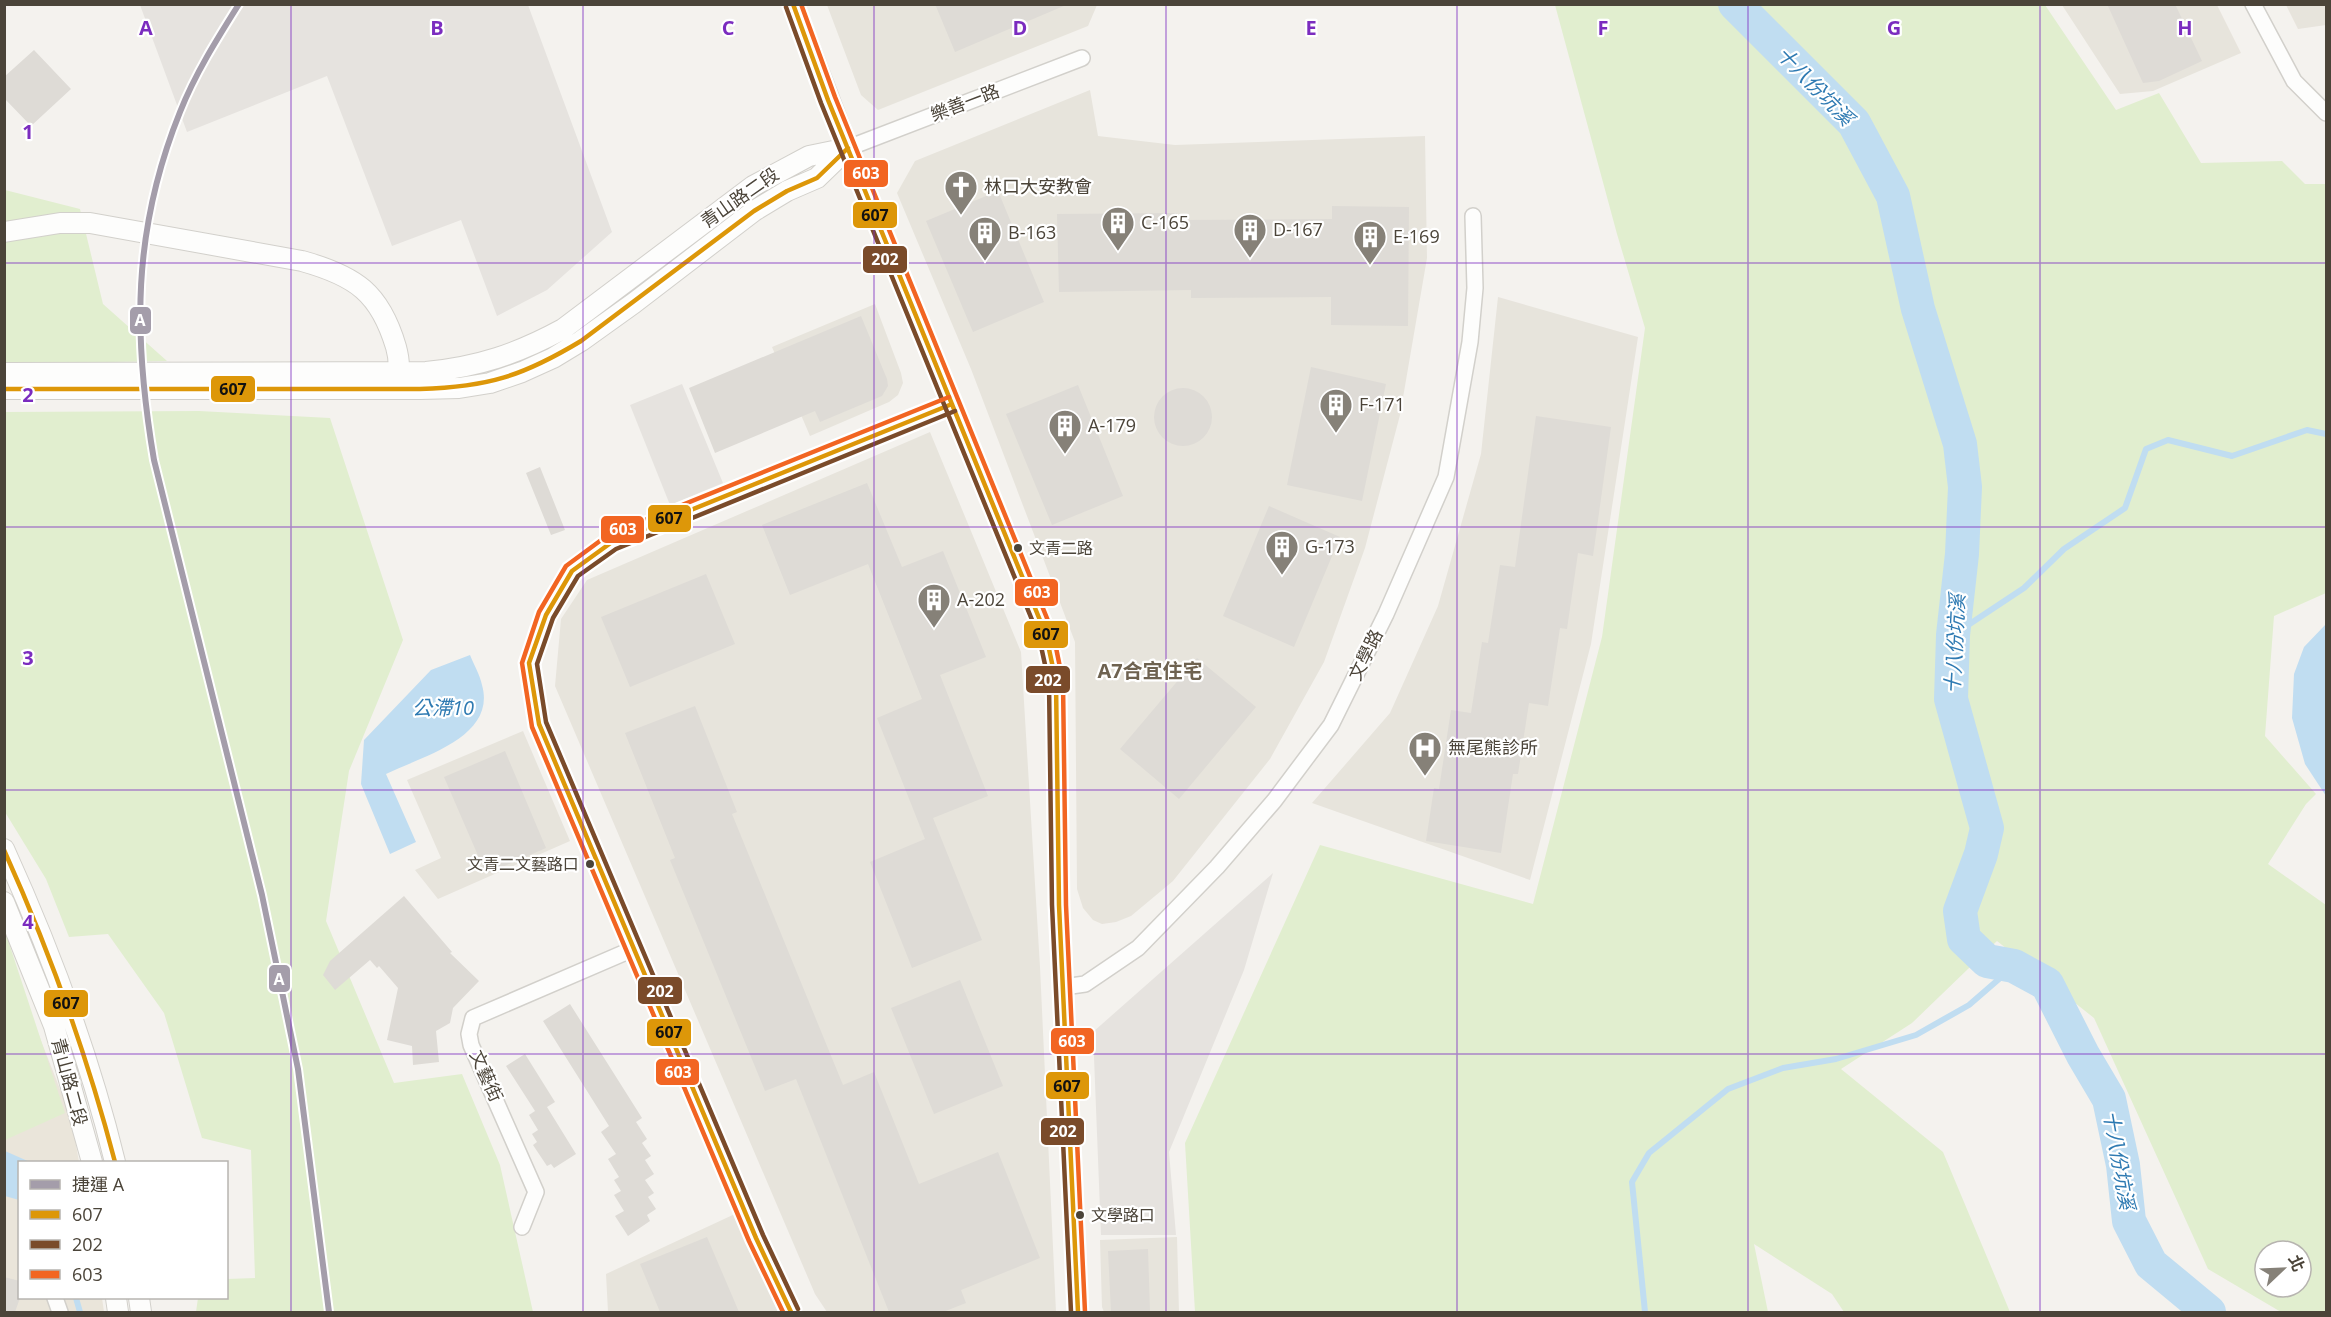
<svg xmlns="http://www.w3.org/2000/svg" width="2331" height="1317" viewBox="0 0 2331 1317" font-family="'Open Sans','Noto Sans TC',sans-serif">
<rect width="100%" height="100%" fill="#f4f2ee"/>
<path fill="#e7e4dc" d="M827,5H1097L1088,26L878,110L861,95Z
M2062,5H2217L2241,53L2153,91L2120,94Z
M2286,5H2326V25L2298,29Z
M1090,90L1098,136L1175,145L1425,136L1427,258L1400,415L1365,548L1324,662L1270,759L1173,881L1131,916L1116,922L1102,924L1093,920L1083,908L1077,889L1075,642L971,369L897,193L915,161Z
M1498,297L1638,337L1591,644L1530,880L1312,803L1390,713L1438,606L1481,454Z
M875,304L901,373L903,383L898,395L889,402L810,436L772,347Z
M930,432L1021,652L1040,967L1056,1312H827L815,1294L555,686L561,619L587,580Z
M523,731L570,841L438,899L415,870L441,858L407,780Z
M737,1213L778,1312H608L606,1274Z
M1177,1237L1179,1312H1104L1102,1307L1100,1240Z"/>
<path fill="#eae5da" d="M4,947L71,1117L79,1162H20V1298H102L104,1312H5Z"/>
<path fill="#e1eecf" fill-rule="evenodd" d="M1555,5H2045L2116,110L2159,93L2201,163L2282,161L2305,184H2326V593L2274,616L2265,736L2316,794L2306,804L2268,864L2326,905V1312H2281L2208,1269L2094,1018L1997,941L1912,1023L1841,1069L1943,1152L2010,1312H1844L1832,1294L1754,1244L1768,1312H1195L1185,1143L1320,845L1533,904L1602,637L1645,328L1617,234ZM2265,1251H2301V1287H2265Z
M5,190L80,209L103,304L167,361L5,364Z
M199,411L330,418L403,640L349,771L326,921L394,1083L462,1074L500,1165L533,1312H196L198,1298H226L227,1279L255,1278L251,1150L202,1138L164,1013L108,934L69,937L46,879L5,812V412Z
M4,928L65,1113L5,1140H4Z"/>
<path fill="#e6e3df" d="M140,5H528L612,232L547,290L497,316L461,220L392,246L327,76L187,132Z
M682,384L723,483L670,505L630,405Z
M1273,873L1244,970L1169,1152L1176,1235H1101L1093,1032Z"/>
<path fill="#c0ddf1" d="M2326,624V796L2305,764L2292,718L2294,674L2304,647Z
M470,655C474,665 480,675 482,685C497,738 420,757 386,774L416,842L390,854L361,784L364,740L431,670Z
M5,1151L30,1162H20L19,1200L5,1196Z"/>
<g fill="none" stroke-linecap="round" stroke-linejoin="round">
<path stroke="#c0ddf1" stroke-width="6" d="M1953,635L2024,588L2064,549L2125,508L2146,449L2168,440L2232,456L2307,430L2326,434
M76,1298L80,1312
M1645,1312L1632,1182L1649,1153L1728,1089L1783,1068L1836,1059L1916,1035L1969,1005L2014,966"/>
<path stroke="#c0ddf1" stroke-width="34" d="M1735,4L1854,123L1893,196L1918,309L1960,444L1965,487L1962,554L1953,635L1951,699L1987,828L1981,854L1960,911L1964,939L1987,961L2014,966L2047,984L2083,1055L2109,1099L2123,1165L2129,1221L2151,1264L2209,1312"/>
</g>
<path fill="#dedbd6" d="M935,4H1066V5L955,52Z
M2107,4H2175L2202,61L2159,81L2143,83Z
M34,50L71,89L31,126L4,98V77Z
M998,191L1044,302L973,332L926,221Z
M1332,206L1409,207L1408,326L1331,325V297L1191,298V290L1059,292L1057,214L1177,213V220L1332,219Z
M861,316L887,379L888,386L882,396L820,422L815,411L715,453L689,388Z
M1311,367L1386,384L1362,501L1287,485Z
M1078,385L1123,496L1052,525L1006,414Z
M1154 417a29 29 0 1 1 58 0a29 29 0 1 1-58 0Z
M1536,416L1611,427L1593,556L1578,553L1567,629L1560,628L1548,706L1529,703L1518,774H1513L1501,853L1426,841L1434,788L1439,789L1451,710L1471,713L1482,642L1488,643L1500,565L1515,567Z
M540,467L565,530L551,535L526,473Z
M867,483L902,567L943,551L986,657L940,675L988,796L933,818L982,940L912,968L870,862L925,839L877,718L922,699L868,564L790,595L762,525Z
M1269,506L1340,537L1294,647L1223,616Z
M706,574L735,644L630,687L601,617Z
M1197,658L1256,707L1179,799L1120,749Z
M695,706L737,812L732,814L843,1085L874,1072L919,1184L998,1152L1040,1258L961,1290L966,1303L943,1312H889L796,1079L765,1091L670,860L675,858L625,733Z
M505,751L546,848L486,874L444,777Z
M404,896L452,952L450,953L479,981L453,1008L450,1023L436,1031L439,1062L413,1065L412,1046L387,1040L398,988L379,966L377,968L370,960L335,990L323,975L330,961Z
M960,980L1003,1086L934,1114L891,1008Z
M570,1004L642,1118L636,1122L647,1139L642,1143L651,1156L645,1160L654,1174L645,1180L654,1193L648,1197L656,1209L647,1215L650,1221L628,1236L615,1216L624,1211L614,1195L621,1191L614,1180L619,1177L608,1159L616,1154L601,1132L609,1126L543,1021Z
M525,1054L555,1102L547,1107L576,1154L554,1168L551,1164L547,1166L533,1145L537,1142L532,1134L538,1130L529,1115L535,1111L506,1066Z
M707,1237L739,1312H660L640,1264Z
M1148,1249L1150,1311L1111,1312L1108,1251Z
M4,1277L20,1281V1298L15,1312H4Z"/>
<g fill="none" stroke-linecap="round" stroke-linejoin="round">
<g stroke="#d2d0cb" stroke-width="18">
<path id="minor" d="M2253,4L2294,81L2326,113
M1064,987L1085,984L1138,948L1217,867L1274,801L1331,725L1386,614L1446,477L1470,342L1475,288L1473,216
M522,1227L536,1192L471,1045L469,1034L473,1018L633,949
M55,1298L60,1312
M791,1312L756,1238L539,724L529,663L546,615L572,571L612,542L952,404
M1078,1312L1059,905L1056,682L1046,635L877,215L848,148L1082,58"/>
</g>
<g stroke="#d2d0cb" stroke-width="22">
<path id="tertiary" d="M793,4L848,148
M4,232L60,223H90L302,261C356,276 380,293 396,347C399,358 401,374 394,383
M4,373L426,372C478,367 517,354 563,329L753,186L809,156L848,148
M4,389H420L459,388L490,383L522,372L553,358L581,341L634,303L754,211L787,191L817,178L848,148
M4,849C50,950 89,1055 115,1162
M4,902L54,1026L92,1162
M116,1298L118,1312
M139,1298L141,1312"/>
</g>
<use href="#minor" stroke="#fdfdfc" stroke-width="15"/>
<use href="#tertiary" stroke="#fdfdfc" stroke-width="20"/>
<g stroke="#fff" stroke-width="9">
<path id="bus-1" d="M793,4L828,100L1046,635L1056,682L1059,905L1078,1312
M4,389H420C488,387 523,376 581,341L754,211L787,191L817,178L848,148
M4,850C50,952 87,1055 115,1162
M791,1312L756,1238L539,724L529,663L546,615L572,571L612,542L952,404"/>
</g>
<g stroke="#fff" stroke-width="9">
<path id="bus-2" d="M786,7L821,103L1039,637L1049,683L1052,905L1071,1312
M798,1309L763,1235L546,722L537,664L553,618L578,576L616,549L955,411"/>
</g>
<g stroke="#fff" stroke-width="9">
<path id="bus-3" d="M801,4L835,97L1053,633L1063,682L1066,905L1085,1312
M783,1312L749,1241L532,727L522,663L539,612L566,566L608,535L949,397"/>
</g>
<use href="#bus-1" stroke="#dd9709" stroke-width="4.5"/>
<use href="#bus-2" stroke="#7a4b2a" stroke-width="4.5"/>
<use href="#bus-3" stroke="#f26522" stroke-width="4.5"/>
<g stroke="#fff" stroke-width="10">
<path id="metro-1" d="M239,4C217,39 195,74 180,112C132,231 133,336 154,460L262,895L298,1069L329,1312"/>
</g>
<use href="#metro-1" stroke="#a49daa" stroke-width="6"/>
</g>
<path fill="none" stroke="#7b2cbf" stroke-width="1.5" stroke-opacity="0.55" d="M291,4V1312M583,4V1312M874,4V1312M1166,4V1312M1457,4V1312M1748,4V1312M2040,4V1312M4,263H2326M4,527H2326M4,790H2326M4,1054H2326"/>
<defs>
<g id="church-pin" transform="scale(1.725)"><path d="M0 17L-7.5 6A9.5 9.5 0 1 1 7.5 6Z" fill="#868178" stroke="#fff"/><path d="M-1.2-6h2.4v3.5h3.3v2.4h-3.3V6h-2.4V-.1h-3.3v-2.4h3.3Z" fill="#fff"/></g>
<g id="building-pin" transform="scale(1.725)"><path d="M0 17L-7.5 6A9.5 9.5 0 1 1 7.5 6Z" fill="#868178" stroke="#fff"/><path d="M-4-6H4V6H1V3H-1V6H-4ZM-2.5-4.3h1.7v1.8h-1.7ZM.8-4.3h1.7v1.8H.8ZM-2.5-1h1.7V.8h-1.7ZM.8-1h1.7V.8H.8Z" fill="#fff"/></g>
<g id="hospital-pin" transform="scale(1.725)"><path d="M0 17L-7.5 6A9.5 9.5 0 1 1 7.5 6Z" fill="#868178" stroke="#fff"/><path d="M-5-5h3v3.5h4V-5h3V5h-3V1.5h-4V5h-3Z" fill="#fff"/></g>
</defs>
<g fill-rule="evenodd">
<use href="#church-pin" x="961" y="187"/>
<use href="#building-pin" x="1118" y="223"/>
<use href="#building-pin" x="1250" y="230"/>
<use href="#building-pin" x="985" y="233"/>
<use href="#building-pin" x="1370" y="237"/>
<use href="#building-pin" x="1336" y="405"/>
<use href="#building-pin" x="1065" y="426"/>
<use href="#building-pin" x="1282" y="547"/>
<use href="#building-pin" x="934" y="600"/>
<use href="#hospital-pin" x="1425" y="748"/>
</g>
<g fill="#4b4439" stroke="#fff" stroke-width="2">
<circle cx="1018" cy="548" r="5"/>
<circle cx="590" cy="864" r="5"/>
<circle cx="1080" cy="1215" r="5"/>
</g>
<g text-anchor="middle" stroke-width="4.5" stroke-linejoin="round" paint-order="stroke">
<g font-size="16" fill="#4b4439" stroke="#fff" text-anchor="start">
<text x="1029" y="554">文青二路</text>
<text x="579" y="870" text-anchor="end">文青二文藝路口</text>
<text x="1091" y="1221">文學路口</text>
</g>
<g font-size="18" fill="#4b4439" stroke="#fff">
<text transform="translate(965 103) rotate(-21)" y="6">樂善一路</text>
<text transform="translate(740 198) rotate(-35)" y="6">青山路二段</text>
<text transform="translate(1366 655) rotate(-64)" y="6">文學路</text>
<text transform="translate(486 1076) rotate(66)" y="6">文藝街</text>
<text transform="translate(69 1082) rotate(75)" y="6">青山路二段</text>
</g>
<g font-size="18" fill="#4b4439" stroke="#fff" text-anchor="start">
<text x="984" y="193">林口大安教會</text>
<text x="1141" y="229">C-165</text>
<text x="1273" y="236">D-167</text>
<text x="1008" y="239">B-163</text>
<text x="1393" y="243">E-169</text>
<text x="1359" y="411">F-171</text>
<text x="1088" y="432">A-179</text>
<text x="1305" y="553">G-173</text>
<text x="957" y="606">A-202</text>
<text x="1448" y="754">無尾熊診所</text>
</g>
<g font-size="20" font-style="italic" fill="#2e7ab2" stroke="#fff">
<text transform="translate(1815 86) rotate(46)" y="7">十八份坑溪</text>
<text transform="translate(1955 644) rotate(-87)" y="7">十八份坑溪</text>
<text x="443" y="715">公滯10</text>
<text transform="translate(2119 1160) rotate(80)" y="7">十八份坑溪</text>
</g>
<g font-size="20" font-weight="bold" fill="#6e6250" stroke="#fff">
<text x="1150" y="678">A7合宜住宅</text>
</g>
</g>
<g font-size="20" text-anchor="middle" font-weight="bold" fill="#7b2cbf" stroke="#fff" stroke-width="4.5" stroke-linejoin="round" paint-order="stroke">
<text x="146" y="35">A</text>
<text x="437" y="35">B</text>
<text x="728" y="35">C</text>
<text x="1020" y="35">D</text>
<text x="1311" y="35">E</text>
<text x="1603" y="35">F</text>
<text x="1894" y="35">G</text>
<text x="2185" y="35">H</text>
<text x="28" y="139">1</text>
<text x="28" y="402">2</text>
<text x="28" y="665">3</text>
<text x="28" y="929">4</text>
</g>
<g stroke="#fff" stroke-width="2">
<rect x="843" y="159" width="46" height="29" rx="6" fill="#f26522"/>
<rect x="852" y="201" width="46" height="28" rx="6" fill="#dd9709"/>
<rect x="862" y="245" width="46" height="29" rx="6" fill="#7a4b2a"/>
<rect x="129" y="306" width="23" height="29" rx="6" fill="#a49daa"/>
<rect x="210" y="375" width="46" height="28" rx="6" fill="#dd9709"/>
<rect x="647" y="504" width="45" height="29" rx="6" fill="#dd9709"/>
<rect x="600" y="515" width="45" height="29" rx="6" fill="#f26522"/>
<rect x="1014" y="578" width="45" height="29" rx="6" fill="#f26522"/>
<rect x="1023" y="620" width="46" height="29" rx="6" fill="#dd9709"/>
<rect x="1025" y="665" width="46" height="29" rx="6" fill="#7a4b2a"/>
<rect x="268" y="964" width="23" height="29" rx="6" fill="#a49daa"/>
<rect x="637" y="976" width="46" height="29" rx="6" fill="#7a4b2a"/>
<rect x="43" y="989" width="46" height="29" rx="6" fill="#dd9709"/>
<rect x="646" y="1018" width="46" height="29" rx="6" fill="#dd9709"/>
<rect x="1050" y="1027" width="45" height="28" rx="6" fill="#f26522"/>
<rect x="655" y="1058" width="45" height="28" rx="6" fill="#f26522"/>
<rect x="1045" y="1071" width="45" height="29" rx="6" fill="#dd9709"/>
<rect x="1040" y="1117" width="45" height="29" rx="6" fill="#7a4b2a"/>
</g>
<g font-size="16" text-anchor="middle" font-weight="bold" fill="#fff">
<text x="866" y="179">603</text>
<text x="885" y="265">202</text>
<text x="140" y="326">A</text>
<text x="623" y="535">603</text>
<text x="1037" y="598">603</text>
<text x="1048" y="686">202</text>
<text x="279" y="985">A</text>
<text x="660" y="997">202</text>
<text x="1072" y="1047">603</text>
<text x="678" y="1078">603</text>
<text x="1063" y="1137">202</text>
</g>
<g font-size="16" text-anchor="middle" font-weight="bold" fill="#111">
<text x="875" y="221">607</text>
<text x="233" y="395">607</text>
<text x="669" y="524">607</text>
<text x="1046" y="640">607</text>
<text x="66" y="1009">607</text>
<text x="669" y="1038">607</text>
<text x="1067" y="1092">607</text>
</g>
<rect width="2331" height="1317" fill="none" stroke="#4b4439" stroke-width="12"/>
<rect x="18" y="1161" width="210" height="138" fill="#ffffff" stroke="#b7b4b0" stroke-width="1.5"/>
<rect x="30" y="1180" width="30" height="9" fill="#a49daa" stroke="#b7b4b0" stroke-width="1.5"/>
<text x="72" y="1191" font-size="18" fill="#4b4439">捷運 A</text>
<rect x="30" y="1210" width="30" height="9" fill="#dd9709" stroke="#b7b4b0" stroke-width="1.5"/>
<text x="72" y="1221" font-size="18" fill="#4b4439">607</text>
<rect x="30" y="1240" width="30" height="9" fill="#7a4b2a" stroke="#b7b4b0" stroke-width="1.5"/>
<text x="72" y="1251" font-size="18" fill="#4b4439">202</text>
<rect x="30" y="1270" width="30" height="9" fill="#f26522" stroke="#b7b4b0" stroke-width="1.5"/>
<text x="72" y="1281" font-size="18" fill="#4b4439">603</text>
<g transform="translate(2283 1269) rotate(67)"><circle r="28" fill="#ffffff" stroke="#b7b4b0" stroke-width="1.5"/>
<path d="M0-4.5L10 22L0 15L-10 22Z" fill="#868178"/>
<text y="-9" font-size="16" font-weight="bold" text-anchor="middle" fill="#4b4439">北</text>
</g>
</svg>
